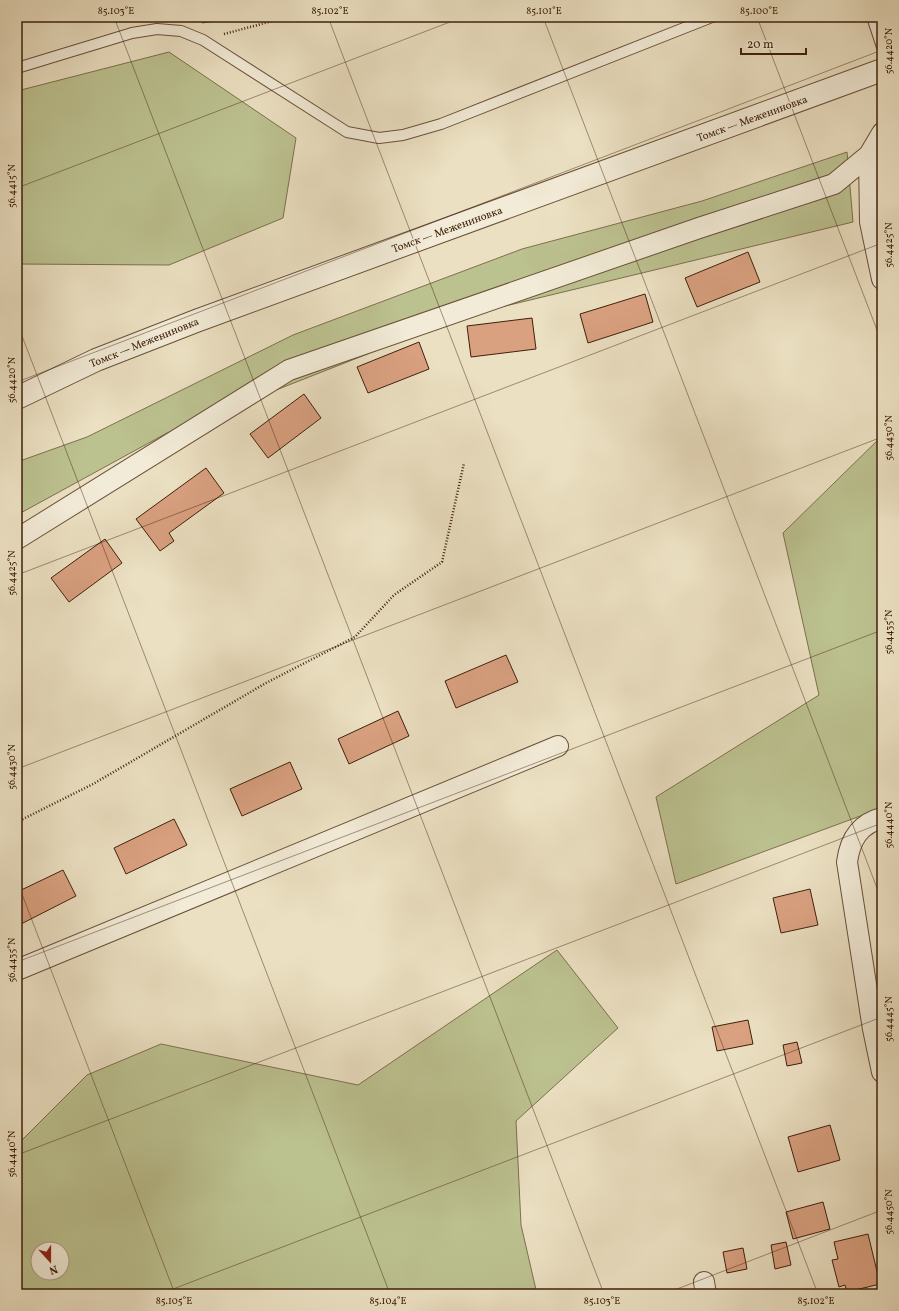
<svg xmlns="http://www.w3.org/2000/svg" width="899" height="1311" viewBox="0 0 899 1311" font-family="Vollkorn,serif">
<rect width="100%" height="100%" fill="#ebe0c2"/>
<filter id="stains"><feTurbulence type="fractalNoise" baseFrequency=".005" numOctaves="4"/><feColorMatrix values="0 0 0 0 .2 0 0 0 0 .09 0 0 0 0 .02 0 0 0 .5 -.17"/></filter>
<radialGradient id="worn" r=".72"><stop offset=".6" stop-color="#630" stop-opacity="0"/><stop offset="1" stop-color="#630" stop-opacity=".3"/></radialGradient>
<path fill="#bcc190" stroke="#7e704d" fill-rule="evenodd" d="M201,17H249L202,23Z
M169,52L296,138L283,218L169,265L17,264V91Z
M847,152L853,222L464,316L167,433L17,515V462L87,437L293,335L522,249L702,201Z
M882,436V808L676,884L656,797L819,695L783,533Z
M557,950L618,1028L516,1121L521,1225L537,1294H17V1145L87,1075L161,1044L358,1085ZM38,1249H62V1273H38Z"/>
<path fill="#daa181" stroke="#3f200a" d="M748,252L760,282L697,307L685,278Z
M645,294L653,322L588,343L580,314Z
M532,318L536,349L471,357L467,326Z
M419,342L429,369L368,393L357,367Z
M304,394L321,418L268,458L250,434Z
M206,468L224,493L169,533L174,541L160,551L136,519Z
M105,539L122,563L69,602L51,578Z
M506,655L518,682L456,708L445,681Z
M398,711L409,736L349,764L338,739Z
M290,762L302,789L242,816L230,789Z
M174,819L187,845L126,874L114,848Z
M63,870L76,896L19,925L17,921V892Z
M810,889L818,925L781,933L773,898Z
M748,1020L753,1044L717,1051L712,1027Z
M797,1042L802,1063L787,1066L783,1045Z
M830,1125L840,1160L798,1172L788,1137Z
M823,1202L830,1229L793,1239L786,1212Z
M868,1234L880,1284L847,1292L845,1285L839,1287L832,1260L838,1259L834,1242Z
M786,1242L791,1265L775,1269L771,1245Z
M743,1248L747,1269L727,1273L723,1252Z"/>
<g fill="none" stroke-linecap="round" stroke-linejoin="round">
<g stroke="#6a5038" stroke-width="12">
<path id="service" d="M872,17L882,47
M17,68L132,33L157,29L181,31L203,40L347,132L379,138L403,135L441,124L712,17"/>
</g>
<g stroke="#6a5038" stroke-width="22">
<path id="minor" d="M882,133L869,155L870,222L882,279
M17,539L289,370L699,228L834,184L869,155L882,153
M882,818C859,824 850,840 847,862L873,1029L882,1072
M17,970L558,746
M704,1282L706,1294"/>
</g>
<g stroke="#6a5038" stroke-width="24">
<path id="tertiary" d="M17,398L96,360L196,321L882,70"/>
</g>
<path stroke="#3f200a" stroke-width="2.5" stroke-dasharray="1 2" stroke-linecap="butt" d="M224,34L280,19L281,17
M17,822L93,784L266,683L355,637L394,595L442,562L464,463"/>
<use href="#service" stroke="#f2ebd7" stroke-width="10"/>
<use href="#minor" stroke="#f2ebd7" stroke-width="20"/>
<use href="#tertiary" stroke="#f2ebd7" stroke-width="22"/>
</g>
<path fill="none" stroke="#3f200a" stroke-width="1" stroke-opacity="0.45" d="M114,17L604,1294M328,17L818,1294M543,17L882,901M757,17L882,343M17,188L463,17M17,323L390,1294M17,382L882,50M17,575L882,243M17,769L882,437M17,881L175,1294M17,962L882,630M17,1155L882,823M160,1294L882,1017M664,1294L882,1210"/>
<g text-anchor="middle" stroke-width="3" stroke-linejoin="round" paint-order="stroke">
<g font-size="11" fill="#3f200a" stroke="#f2ebd7">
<text transform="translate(752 118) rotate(-20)" y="4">Томск — Межениновка</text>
<text transform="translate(447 229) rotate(-20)" y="4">Томск — Межениновка</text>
<text transform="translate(144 342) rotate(-22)" y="4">Томск — Межениновка</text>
</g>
</g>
<rect width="899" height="1311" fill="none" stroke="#ebe0c2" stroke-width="44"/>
<g transform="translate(50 1261) rotate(159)"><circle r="19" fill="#f2ebd7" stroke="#aa9a85"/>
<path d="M0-3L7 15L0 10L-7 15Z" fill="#8f2418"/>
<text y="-6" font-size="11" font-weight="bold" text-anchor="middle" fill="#3f200a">N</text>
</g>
<path d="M741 48v6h65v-6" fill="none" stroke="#3f200a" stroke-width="2"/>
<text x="747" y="48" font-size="12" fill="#3f200a" stroke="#f2ebd7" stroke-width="3" paint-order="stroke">20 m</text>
<rect x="22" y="22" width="855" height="1267" fill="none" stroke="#3f200a" stroke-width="1.5"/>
<g font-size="10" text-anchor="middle" fill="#3f200a">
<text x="116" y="14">85.103°E</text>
<text x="330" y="14">85.102°E</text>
<text x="544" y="14">85.101°E</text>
<text x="759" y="14">85.100°E</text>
<text transform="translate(888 51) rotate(-90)" y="4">56.4420°N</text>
<text transform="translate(11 186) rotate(-90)" y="4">56.4415°N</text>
<text transform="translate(888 245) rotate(-90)" y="4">56.4425°N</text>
<text transform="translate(11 380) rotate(-90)" y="4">56.4420°N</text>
<text transform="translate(888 438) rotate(-90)" y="4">56.4430°N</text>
<text transform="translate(11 573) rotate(-90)" y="4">56.4425°N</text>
<text transform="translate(888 632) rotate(-90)" y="4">56.4435°N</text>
<text transform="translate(11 767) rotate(-90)" y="4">56.4430°N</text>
<text transform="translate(888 825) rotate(-90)" y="4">56.4440°N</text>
<text transform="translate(11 960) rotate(-90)" y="4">56.4435°N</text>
<text transform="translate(888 1019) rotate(-90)" y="4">56.4445°N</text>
<text transform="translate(11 1154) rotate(-90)" y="4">56.4440°N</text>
<text transform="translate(888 1212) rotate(-90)" y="4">56.4450°N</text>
<text x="174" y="1304">85.105°E</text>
<text x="388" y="1304">85.104°E</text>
<text x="602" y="1304">85.103°E</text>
<text x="816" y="1304">85.102°E</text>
</g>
<rect width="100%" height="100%" filter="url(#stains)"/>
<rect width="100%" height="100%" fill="url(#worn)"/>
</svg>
